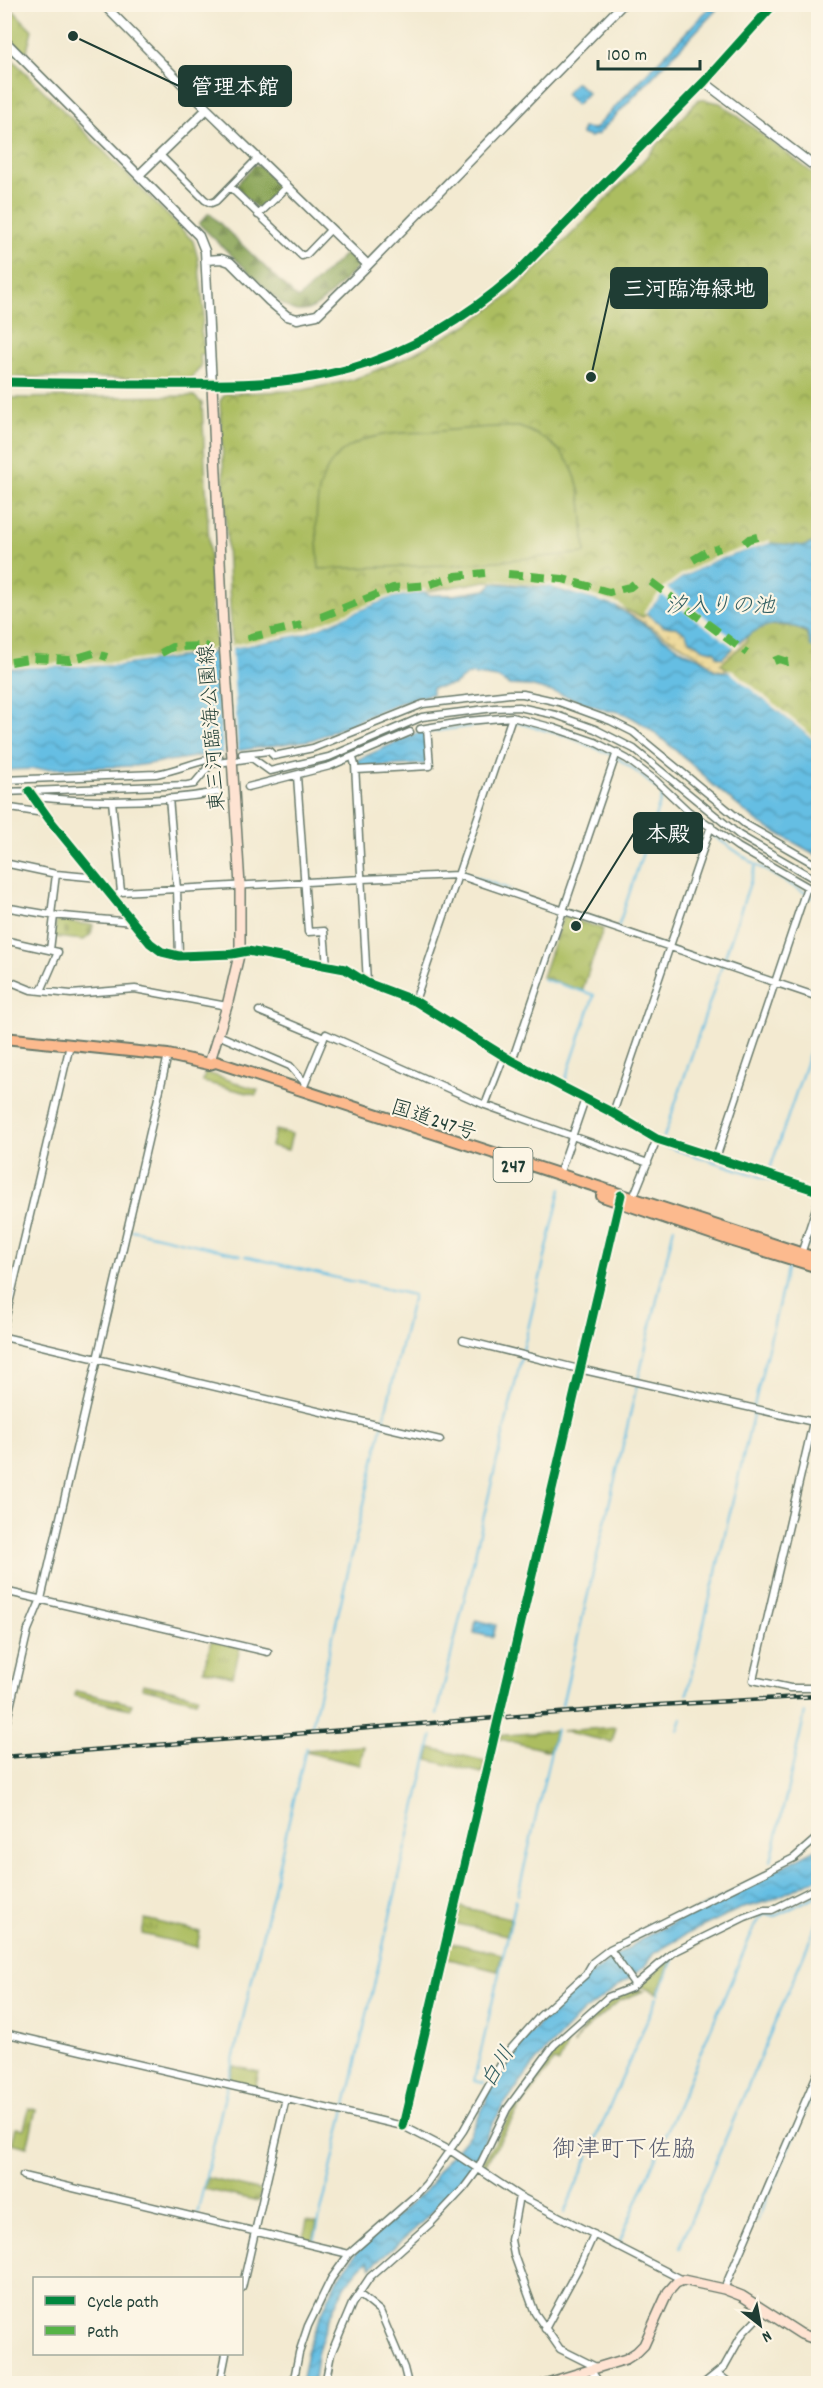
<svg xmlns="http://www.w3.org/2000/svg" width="823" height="2388" viewBox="0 0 823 2388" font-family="Dekko,'Klee One',sans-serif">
<defs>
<pattern id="grass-tufts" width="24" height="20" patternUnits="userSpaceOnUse" patternTransform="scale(1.5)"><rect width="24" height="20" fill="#acbd60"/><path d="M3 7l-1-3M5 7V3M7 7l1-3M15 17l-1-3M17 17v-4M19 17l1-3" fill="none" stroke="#8b9b50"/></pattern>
<pattern id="forest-firs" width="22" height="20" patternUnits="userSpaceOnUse" patternTransform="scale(1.5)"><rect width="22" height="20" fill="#89a456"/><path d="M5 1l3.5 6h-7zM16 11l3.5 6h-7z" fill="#6f8748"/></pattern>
<pattern id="sand-dots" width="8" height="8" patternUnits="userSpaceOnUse" patternTransform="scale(1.5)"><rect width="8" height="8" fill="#eeda9e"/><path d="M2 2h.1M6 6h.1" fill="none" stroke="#ccbc89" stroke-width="1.8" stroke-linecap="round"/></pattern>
<pattern id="cemetery-stones" width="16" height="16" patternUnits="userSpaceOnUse" patternTransform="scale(1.5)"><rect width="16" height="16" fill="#acbd60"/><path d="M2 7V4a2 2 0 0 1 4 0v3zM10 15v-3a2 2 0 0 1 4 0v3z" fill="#8b9b50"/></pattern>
<pattern id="park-crowns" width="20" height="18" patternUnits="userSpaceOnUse" patternTransform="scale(1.5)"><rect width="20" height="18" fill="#acbd60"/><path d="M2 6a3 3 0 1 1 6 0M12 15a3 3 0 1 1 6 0" fill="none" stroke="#8b9b50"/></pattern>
<pattern id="water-waves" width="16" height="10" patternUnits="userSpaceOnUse" patternTransform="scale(1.5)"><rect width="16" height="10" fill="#65bee3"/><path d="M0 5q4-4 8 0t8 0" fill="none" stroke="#539cb9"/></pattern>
</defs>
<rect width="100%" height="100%" fill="#fcf5e5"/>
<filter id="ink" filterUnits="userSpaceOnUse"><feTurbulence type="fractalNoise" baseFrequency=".0167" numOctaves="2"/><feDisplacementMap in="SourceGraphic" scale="12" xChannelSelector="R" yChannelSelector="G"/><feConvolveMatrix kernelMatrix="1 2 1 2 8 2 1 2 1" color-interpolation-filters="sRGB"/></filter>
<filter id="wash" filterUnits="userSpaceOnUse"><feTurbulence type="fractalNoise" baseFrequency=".008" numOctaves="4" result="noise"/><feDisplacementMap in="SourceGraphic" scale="24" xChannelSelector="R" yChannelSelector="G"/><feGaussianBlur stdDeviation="1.35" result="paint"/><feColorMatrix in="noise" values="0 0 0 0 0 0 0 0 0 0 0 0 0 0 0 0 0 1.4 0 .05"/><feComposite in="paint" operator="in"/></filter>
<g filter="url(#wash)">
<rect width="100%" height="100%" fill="#f3ead1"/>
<path fill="url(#grass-tufts)" stroke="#667d4a" stroke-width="1.5" d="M4,5H8L32,30L27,51H21L5,35Z
M205,1072L258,1090L256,1095L203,1082Z
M275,1130L292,1134L288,1150L271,1146Z
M211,1641L240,1648L233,1676L204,1670Z
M143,1684L198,1696L196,1701L142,1688Z
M76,1691L132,1704L130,1709L75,1696Z
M616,1727L612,1742L562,1731Z
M555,1731L550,1751L496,1738V1736Z
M364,1746L360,1765L306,1752L307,1750Z
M431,1748L485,1761L482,1773L428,1760Z
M457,1906L511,1918L507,1935L453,1923Z
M145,1919L200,1932L197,1947L142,1934Z
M746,1919H748L674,1956L657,1993L640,1986L675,1954Z
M448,1942L502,1954L498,1971L445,1958Z
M637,1989L643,1991L619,2001L579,2035L574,2045C579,2027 618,1991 637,1989Z
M565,2043H568L559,2063L554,2061L517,2112L484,2167L482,2165L485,2158C508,2118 531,2076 565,2043Z
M233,2066L259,2072L255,2088L229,2082Z
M29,2108L36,2110L27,2147L12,2143L16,2128L24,2129Z
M207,2178L262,2191L259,2201L204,2189Z
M307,2221L317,2223L313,2242L303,2240Z"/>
<path fill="url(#forest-firs)" stroke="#547045" stroke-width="1.5" d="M254,165L260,166L279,185L280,190L262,208H256L237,189V184Z
M209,213L298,299L346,253L359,265C347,277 320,310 303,311C294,312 288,308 281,303L199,224Z"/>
<path fill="url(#sand-dots)" stroke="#868c69" stroke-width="1.5" d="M626,610L643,617L646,613L670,627H676L686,633L690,641L704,649L715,651L722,658L751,632L818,648V673L721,664L727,669L723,671L714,669L701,657L627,613Z"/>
<path fill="url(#cemetery-stones)" stroke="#667d4a" stroke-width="1.5" d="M56,921L93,925L91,934L84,940L54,937Z"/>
<path fill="url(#park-crowns)" stroke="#667d4a" stroke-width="1.5" d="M4,51L193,241L198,259L204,311L201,332L206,354H200L201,366L191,379L5,377Z
M699,99L720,103L818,177V541L805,546H793L666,589L643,617L617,606L548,586L486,581L389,598L303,634L232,648L220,401L225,394L303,390L352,380L401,360L467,325L510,295L540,266L630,175Z
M194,396L202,403L212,605L217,651L120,665L5,668L4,398Z
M764,625L794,626L809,635L811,647L818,648V743L721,664L747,641L746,636Z
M563,916L603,929L582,991L542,977Z"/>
<path fill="#acbd60" stroke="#667d4a" stroke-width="1.5" d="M519,427C585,449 581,495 585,553L451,565L319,569C315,514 306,451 378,436C394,432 412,433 428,432C458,430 489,425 519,427Z"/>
<path fill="url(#water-waves)" stroke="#427e8c" stroke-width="1.5" d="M712,5H721L598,134L590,137L581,134L583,128L594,129Z
M576,82L588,93L576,105L565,94Z
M818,541V648L816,649L811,647L807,632C769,613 749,633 722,658L717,656L715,651L704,649L688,638L686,633L676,627L663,626L646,613L666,589L681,578L713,561L770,543L805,546Z
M493,583L537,587L548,586L617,606V608C639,620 659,635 680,649C696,659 700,654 715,671L731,672L818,743V856L759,823L707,780L706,777C685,760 634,707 608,711L560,694L530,686L509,685L498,678L469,674L453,685L432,688V694C390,702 351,726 311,740L134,766L5,770L4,668L120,665L198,655L303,634L389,598L425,592L429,595H454L486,590Z
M419,732H425L427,764L358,767L357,760Z
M476,1620L496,1625L493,1637L474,1633Z
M818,1848V1878L769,1901L739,1909L687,1934L654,1953L644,1967L583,2012L536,2061L503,2106L486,2136L479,2157L458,2186L417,2227L371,2267L367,2261C342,2283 327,2319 318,2351C315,2362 316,2373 313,2383L301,2384L307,2352L314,2332L336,2281L357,2252L432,2184L436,2173L469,2135L486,2102L487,2094L497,2073L520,2044L572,1990L607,1962L645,1937Z"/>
<path fill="#f3ead1" d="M770,540V543L713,561L681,578L667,588L741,644L736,649L662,595L644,615V611L664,587L680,575L712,558Z
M494,580L537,584L549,583L618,603L626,609L548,586L490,581Z
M425,589L428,591L389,598L303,634L232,648L238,754L223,756L216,651L120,665L4,668V665L120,662L198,652L302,631L388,596Z
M727,670H733L818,740V743Z"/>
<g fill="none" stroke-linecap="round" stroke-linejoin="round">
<path stroke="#65bee3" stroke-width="2" d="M427,732L505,722L519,723L566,736L613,755L632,768L707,830
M711,834L756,865L818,900
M463,873L511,890
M618,927L663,793
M543,979L594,995L564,1084
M664,1137L756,865
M659,1144L817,1195
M769,1172L818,1028
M132,1230L241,1255
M808,1246L818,1215
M245,1256L354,1282
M754,1406L788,1265
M694,1665L754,1411
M812,1684L818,1656
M687,1694L693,1668
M562,1705L674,1227
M437,1715L561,1189
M312,1725L413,1295L357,1282
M678,1731L682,1718
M771,1861L805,1713
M518,1895L556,1729
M658,1994L674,1957
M484,2083L474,2081L516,1900
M564,2213L657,1997
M197,2215L306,1748
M757,2221L808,2102
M314,2242L432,1736
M619,2243L756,1923L765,1913L775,1916L818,1895
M679,2248L818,1921"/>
</g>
</g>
<g filter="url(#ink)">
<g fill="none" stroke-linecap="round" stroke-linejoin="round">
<path stroke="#c9c7b2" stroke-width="6" stroke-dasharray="6 3" stroke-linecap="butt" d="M219,757L242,754"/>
<g stroke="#697a6b" stroke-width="9">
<path id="minor" d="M160,155L205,200L211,203L216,201L258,158
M230,187L302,256L307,254L331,229
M258,215L287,187
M420,729L468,721L512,717L554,728L595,742L627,759L655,780L688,811L738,847L818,893
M242,754L269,751L274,756L313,748L423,704L510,694H523L559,702L611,721L633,732L745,824L818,866
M353,758L355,765L367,983
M356,770L430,766L427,728
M297,776L308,932L324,931L327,966
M4,780L156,774C178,770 197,761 219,757
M248,787L330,766L410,732
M29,791L49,819L150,943L162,952L179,956L232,954L248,951L345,969L367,983L415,1001L512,1061L613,1113L657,1139L818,1191
M4,792L187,785L194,784L211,764L252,758L270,771L329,757L422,717L494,708L519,707L556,715L595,729L634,749L739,835L818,881
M34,797C96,803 158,803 219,792
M169,798L177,889L179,956
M112,801L121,892L118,894
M4,807L37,812L43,811
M4,827L10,807
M4,863L56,874L99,878
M121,892L362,879L458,875L818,997
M4,907L51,915L133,922
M51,915L56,874
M4,940L58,952L41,991
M50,950L54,916
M4,979L31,990L71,994L135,989L227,1006
M415,1001L512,717
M259,1011L324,1038L326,1034L485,1105L648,1163
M218,1035L290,1066L305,1083
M512,1061L617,752
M304,1086L324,1038
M485,1105L504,1056
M613,1113L711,826
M716,1158L807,887
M561,1169L585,1099
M633,1198L657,1139
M801,1254L818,1202
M4,1325L70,1045
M4,1337L440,1440
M463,1340L579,1369L818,1423
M818,1401L753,1680L790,1688H818
M4,1591L268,1652
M4,1733L28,1630L41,1599L168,1055
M610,1949L635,1985
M4,2033L403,2126L451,2151L519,2196L683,2280
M403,2126L620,1201
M23,2176L349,2254
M519,2196L511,2240L514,2255L535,2313L560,2349L596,2367
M242,2288L286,2098
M724,2289L818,2072
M359,2294L380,2311L404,2368L408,2384
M545,2329L581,2263L594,2234
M590,2369L600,2384
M718,2374L731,2384
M220,2384L226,2354
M293,2384L299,2353L308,2326L331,2279L349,2254L414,2197L426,2184L463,2131L508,2052L540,2016L586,1974L593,1962L610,1949L794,1858L818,1837
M325,2384L331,2354L352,2304L370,2277L432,2222L464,2188L478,2169L507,2109L554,2045L608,1997L631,1988L674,1952L745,1917L764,1910H772L818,1887
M703,2384L724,2367L743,2333L764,2311"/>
</g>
<g stroke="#697a6b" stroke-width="11">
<path id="tertiary" d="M103,4L207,109L368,265
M4,40L199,236L205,251L212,385
M704,82L818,169
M140,174L207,109
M206,260L221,259L230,262L269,301L287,316L297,319L317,315L368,265L623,4
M4,382C56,383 108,384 159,384C222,385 287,386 349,369C409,353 467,317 514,276L704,82L774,4"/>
</g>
<g stroke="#697a6b" stroke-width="12">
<path id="secondary" d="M212,385L223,626
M209,1064L227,1006L240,951V886L232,758
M544,2384L626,2359L637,2352L644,2345L668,2292L676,2283L683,2280L724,2289L742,2296L801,2334L818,2340"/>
</g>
<g stroke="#697a6b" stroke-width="14">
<path id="trunk" d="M4,1038L168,1055L209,1064L216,1062L818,1259
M602,1196L733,1241L818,1267"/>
</g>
<use href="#minor" stroke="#fff" stroke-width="6"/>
<use href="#tertiary" stroke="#fff" stroke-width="8"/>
<use href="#secondary" stroke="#fee3d2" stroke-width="9"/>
<use href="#trunk" stroke="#fcba8e" stroke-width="10"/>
<g stroke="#1f3d34" stroke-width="4.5">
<path id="rail" d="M4,1757L659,1705L818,1696"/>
</g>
<use href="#rail" stroke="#fcf5e5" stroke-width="2" stroke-dasharray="7" stroke-linecap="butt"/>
<g stroke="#697a6b" stroke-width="12" stroke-linecap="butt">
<path id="secondary-bridge" d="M223,626L232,758"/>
</g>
<use href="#secondary-bridge" stroke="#fee3d2" stroke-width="9"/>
<path stroke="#55b346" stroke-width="8" stroke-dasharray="15 8" stroke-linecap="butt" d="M744,543L749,539L765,535
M693,560L706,552L720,548
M508,574L563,579L609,592L630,587L639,580
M651,582L747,653
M321,617L393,588L428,585L456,576L485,573
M252,640L251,637L302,625
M161,653L172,647L206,646L209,648
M774,661L779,659L788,662L795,660
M11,662L33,658L70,660L94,653L107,657"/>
<g stroke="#fcf5e5" stroke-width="13">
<path id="cycleway" d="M4,382C56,383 108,384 159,384C222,385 287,386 349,369C409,353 467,317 514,276L704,82L774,4
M29,791L49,819L150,943L162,952L179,956L232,954L248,951L345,969L367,983L415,1001L512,1061L613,1113L657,1139L818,1191
M403,2126L621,1195"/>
</g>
<use href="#cycleway" stroke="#00873e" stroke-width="9"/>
</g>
</g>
<g text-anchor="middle" stroke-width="4.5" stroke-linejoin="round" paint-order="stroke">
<rect fill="#fcf5e5" stroke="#617469" stroke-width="1.5" x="493.5" y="1148" width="39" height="34" rx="4.5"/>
<g font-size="20" font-weight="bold" fill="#1f3d34">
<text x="513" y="1172">247</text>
</g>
<g font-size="21" fill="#1f3d34" stroke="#fcf5e5">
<text transform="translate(211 728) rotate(-94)" y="7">東三河臨海公園線</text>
<text transform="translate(434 1119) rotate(18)" y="7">国道247号</text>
</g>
<g font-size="22" font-style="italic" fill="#305d60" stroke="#fcf5e5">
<text x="720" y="612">汐入りの池</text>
<text transform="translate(496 2066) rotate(-58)" y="8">白川</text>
</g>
<g font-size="24" fill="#5b5f71" stroke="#fcf5e5">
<text x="624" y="2156">御津町下佐脇</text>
</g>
</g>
<path fill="none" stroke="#1f3d34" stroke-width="2" d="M73 36L179 86M591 377L611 288M576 926L634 833"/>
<g fill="#1f3d34" stroke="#fcf5e5" stroke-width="2">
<circle cx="73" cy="36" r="6"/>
<circle cx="591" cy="377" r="6"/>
<circle cx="576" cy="926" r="6"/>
</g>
<g fill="#1f3d34" stroke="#1f3d34" stroke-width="2">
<rect x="179" y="66" width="112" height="40" rx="6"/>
<rect x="611" y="268" width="156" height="40" rx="6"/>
<rect x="634" y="813" width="68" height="40" rx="6"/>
</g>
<g font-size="22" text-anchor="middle" font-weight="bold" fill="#fff">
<text x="235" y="94">管理本館</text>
<text x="689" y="296">三河臨海緑地</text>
<text x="668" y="841">本殿</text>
</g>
<rect width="823" height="2388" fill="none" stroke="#fcf5e5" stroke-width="24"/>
<rect x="33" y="2277" width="210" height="78" fill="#fcf5e5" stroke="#a4ab9e" stroke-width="1.5"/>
<rect x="45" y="2296" width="30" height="9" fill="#00873e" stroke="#a4ab9e" stroke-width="1.5"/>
<text x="87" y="2307" font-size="18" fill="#1f3d34">Cycle path</text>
<rect x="45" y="2326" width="30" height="9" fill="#55b346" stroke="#a4ab9e" stroke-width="1.5"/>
<text x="87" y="2337" font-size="18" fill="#1f3d34">Path</text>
<g transform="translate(760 2325) rotate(149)" stroke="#fcf5e5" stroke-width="4.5" paint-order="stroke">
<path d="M0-4.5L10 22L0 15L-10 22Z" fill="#1f3d34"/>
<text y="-9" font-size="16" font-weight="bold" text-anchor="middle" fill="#1f3d34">N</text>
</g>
<path d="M598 60v9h102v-9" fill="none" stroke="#1f3d34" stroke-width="3"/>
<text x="607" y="60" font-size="18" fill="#1f3d34" stroke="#fcf5e5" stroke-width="4.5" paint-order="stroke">100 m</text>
</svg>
